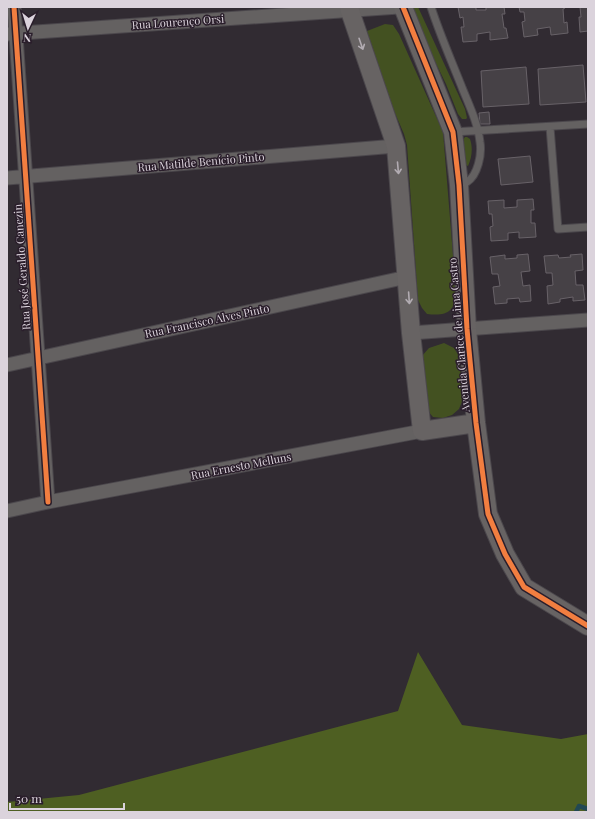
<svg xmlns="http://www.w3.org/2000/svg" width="595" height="819" viewBox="0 0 595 819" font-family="'Playfair Display',serif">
<rect width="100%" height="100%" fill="#312b32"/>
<path fill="#435121" d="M411,7H418L465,109L467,118L466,119H462L458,114L446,84L414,18Z
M385,24L393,25L399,34L443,132L456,292C455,313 446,316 427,314L422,308L418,300L407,145L404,134L367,48L364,39L367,31Z
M465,137H467L470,139C473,148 472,157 468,166L466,165L463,142V140Z
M444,343L454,348L459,356L463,399L459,409L452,415L443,418L433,417L427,410L422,356L429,348Z"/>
<path fill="#4e5f22" d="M418,652L462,725L561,739L588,734V812H7V802L79,795L398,711Z"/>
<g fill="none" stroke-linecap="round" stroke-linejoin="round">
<path stroke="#224853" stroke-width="4.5" d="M576,812L579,806L588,809"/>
</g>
<path fill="#464146" stroke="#686268" d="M458,7H476V10H486V7H504L505,14H502L504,28H506L508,38L490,40V32L477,34V41L463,42L461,27H464L463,17L460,18Z
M519,7H565V8L563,9L564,23L567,22L568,33L551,35L550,27L537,29L538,35L524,37L522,22L525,21L524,12H520Z
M577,7H588V31L580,32L579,17H581L580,7Z
M583,65L586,102L540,105L538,69Z
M526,67L529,104L483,107L481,71Z
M489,112L490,124H480L479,113Z
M530,156L533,182L501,185L498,159Z
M533,199L534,210H531V223H535L536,237L519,238V232L508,233V240L491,241L490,227L493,226L492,214H489L488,201L504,200V208L517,207V200Z
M528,254L530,271L521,272L523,286L530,285L531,301L520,302L519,298L507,299V303L495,304L493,287L500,286L498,274H492L490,257L505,255V259L517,258V255Z
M582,254L583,270L575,271L576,285H583L585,300L573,301V297L560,299V302L548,304L547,286L553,285L552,273H546L544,256L558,255L559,258L571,257L570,255Z"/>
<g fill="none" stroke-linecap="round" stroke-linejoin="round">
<g stroke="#4b474c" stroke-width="9">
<path id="lane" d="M431,7C440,35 452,62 463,90C470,107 478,124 480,142C482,154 478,175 467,182C465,183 462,184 459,185
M550,127L558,229L588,227
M453,132L588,124"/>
</g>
<g stroke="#4b474c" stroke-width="15">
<path id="street" d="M14,7L48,502
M7,34L399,7
M7,178L396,146
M411,333L588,320
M7,365L407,277
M7,511L48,502L422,431"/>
</g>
<g stroke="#4b474c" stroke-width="20">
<path id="secondary" d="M349,7L350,11L396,146L411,333L422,431L476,423
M403,7L453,132L459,185L467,329L476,423L488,514L505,554L524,587L588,626"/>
</g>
<use href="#lane" stroke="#646161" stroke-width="7"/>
<use href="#street" stroke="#646161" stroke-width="13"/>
<use href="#secondary" stroke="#676363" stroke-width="18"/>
<g stroke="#2a1e2b" stroke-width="8">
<path id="cycleway" d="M14,7L48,502
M403,7L453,132L459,185L467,329L476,423L488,514L505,554L524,587L588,626"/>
</g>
<use href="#cycleway" stroke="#f27e40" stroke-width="5"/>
</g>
<defs><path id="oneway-shaft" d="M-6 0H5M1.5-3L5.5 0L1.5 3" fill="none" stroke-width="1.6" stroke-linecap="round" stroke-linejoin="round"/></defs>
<g stroke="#b2acb2">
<use href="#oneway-shaft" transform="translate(361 44) rotate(71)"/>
<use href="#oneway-shaft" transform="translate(398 168) rotate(85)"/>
<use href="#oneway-shaft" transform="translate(409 298) rotate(86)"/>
</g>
<g text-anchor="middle" stroke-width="3" stroke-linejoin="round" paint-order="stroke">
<g font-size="11" fill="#dbd3dc" stroke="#2a1e2b">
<text transform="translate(178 22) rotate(-4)" y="4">Rua Lourenço Orsi</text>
<text transform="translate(201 162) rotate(-5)" y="4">Rua Matilde Benício Pinto</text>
<text transform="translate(22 267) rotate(-94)" y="4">Rua José Geraldo Canezin</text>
<text transform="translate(207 321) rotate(-12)" y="4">Rua Francisco Alves Pinto</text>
<text transform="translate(459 335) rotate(-95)" y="4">Avenida Clarice de Lima Castro</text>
<text transform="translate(241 466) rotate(-11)" y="4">Rua Ernesto Melluns</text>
</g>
</g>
<rect width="595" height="819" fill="none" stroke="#dbd3dc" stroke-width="16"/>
<g transform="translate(28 28) rotate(184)" stroke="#2a1e2b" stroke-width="3" paint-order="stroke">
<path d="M0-3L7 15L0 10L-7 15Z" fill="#dbd3dc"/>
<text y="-6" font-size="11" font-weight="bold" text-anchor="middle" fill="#dbd3dc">N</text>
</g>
<path d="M10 803v6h114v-6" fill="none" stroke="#dbd3dc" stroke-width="2"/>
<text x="16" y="803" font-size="12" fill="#dbd3dc" stroke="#2a1e2b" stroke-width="3" paint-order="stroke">50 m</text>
</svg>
